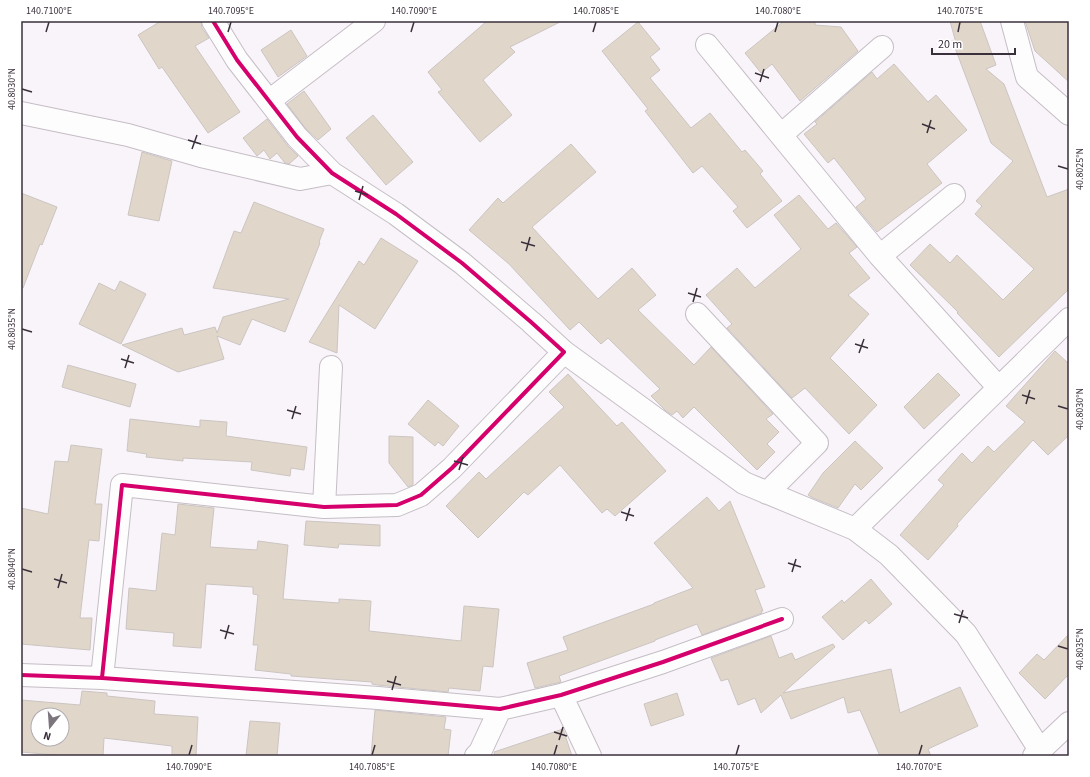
<svg xmlns="http://www.w3.org/2000/svg" width="1090" height="777" viewBox="0 0 1090 777" font-family="'Source Sans 3',sans-serif">
<rect width="100%" height="100%" fill="#f9f4f9"/>
<path fill="#e1d6ca" stroke="#cbc5c2" fill-rule="evenodd" d="M161,21H201L202,28L209,38L195,46L240,112L208,133L162,67L159,69L138,35Z
M487,21H562L510,47L515,52L483,80L512,115L480,142L438,92L442,90L428,72Z
M784,21H815V25L841,27L858,51L800,101L772,64L761,73L745,53Z
M950,21H980L996,65L986,69L1004,84L1047,197L1069,189V289L999,357L957,313L958,312L910,265L930,244L950,263L957,255L1003,300L1034,269L975,214L982,206L976,201L1013,161L991,143L952,40L956,43Z
M1025,21H1069V82L1035,51Z
M638,22L660,49L650,57L660,70L650,78L691,128L710,113L742,152L745,150L763,171L760,174L782,201L747,228L733,211L738,207L702,166L693,173L645,111L648,109L602,51Z
M291,30L307,56L278,77L261,50Z
M894,64L928,102L936,95L967,130L927,164L942,183L877,232L856,207L866,199L834,158L828,163L804,134L817,124L815,122L872,72L877,79Z
M304,91L331,129L318,140L306,129L287,104Z
M373,115L413,162L386,185L346,138Z
M267,119L287,145L298,156L289,164L285,163L277,153L270,159L264,150L257,156L243,138Z
M571,144L596,172L532,227L598,299L632,268L656,295L638,310L694,365L711,347L773,414L766,419L779,432L767,444L775,452L757,470L694,407L683,418L677,411L672,415L666,411L651,396L660,389L608,338L601,344L579,322L570,330L509,264L469,230L498,198L503,203Z
M142,152L172,161L159,221L128,215Z
M21,193L57,207L42,245L40,244L23,288H21Z
M799,195L828,229L836,223L857,247L849,253L870,278L848,295L869,314L830,358L877,405L849,434L805,388L792,398L727,328L732,324L706,295L737,268L755,288L801,249L774,215Z
M254,202L324,229L319,242L320,243L285,332L252,319L240,345L217,336L224,359L178,372L122,345L182,328L184,335L215,327L217,333L223,317L289,299L213,288L234,231L241,233Z
M381,238L418,261L375,329L339,305L337,353L309,342L359,261L364,265Z
M120,281L146,294L121,344L79,324L99,283L115,291Z
M1055,351L1069,364V435L1048,455L1033,440L957,524L958,526L928,560L900,535L944,485L938,480L962,453L972,463L988,446L994,452L1025,422L1006,406Z
M68,365L136,384L130,407L62,387Z
M938,373L960,395L924,429L904,407Z
M568,374L617,426L622,422L666,471L615,516L607,509L602,513L560,465L528,495L524,492L478,538L446,506L479,472L486,479L564,407L549,392Z
M428,400L459,426L443,446L438,442L435,446L408,424Z
M130,419L200,427V420L227,422L226,436L307,447L304,470L291,468L290,476L251,470L252,462L183,458V461L146,457L147,454L127,451Z
M389,436L413,437V485L408,487L389,463Z
M855,441L883,468L861,490L855,484L838,508L813,498L808,495L823,473Z
M71,445L102,449L95,504H102L99,541L89,540L80,618H92L90,650L21,644V508L48,514L55,461L68,462Z
M707,497L719,511L730,501L765,587L755,590L763,611H761L762,613L702,635L697,624L655,640V641L559,676L561,682L535,688L527,663L568,650L563,637L654,604V603L693,588L654,543Z
M178,504L214,508L210,547L257,550L258,541L288,545L283,599L339,603V599L371,601L369,631L461,641L464,606L499,609L493,667L483,666L480,691L449,688L448,692L378,685L372,684V682L291,676V674L255,670L258,645H253L258,595L253,594V587L206,584L201,648L173,646L174,633L126,629L129,588L156,591L162,533L175,535Z
M306,521L380,525V546L339,544L338,548L304,545Z
M871,579L892,604L869,624L866,620L843,640L822,617L842,600L844,603Z
M1069,634V674L1045,699L1019,673L1037,654L1044,660Z
M771,636L779,658L792,653L795,660L833,644L835,647L783,693L891,669L900,713L960,687L978,726L928,749L931,756H880L860,710L848,713L844,697L791,719L781,695L761,713L755,698L738,705L728,679L721,681L711,658Z
M82,691L107,693V696L155,701L154,714L198,717L196,756H172V746L104,738L103,756H67L21,752V700L80,705ZM38,715H62V739H38Z
M677,693L684,715L651,726L644,704Z
M375,710L446,717L444,729L451,730L448,756H371Z
M250,721L280,723L277,756H246Z
M563,729L572,756H495L494,752Z"/>
<g fill="none" stroke-linecap="round" stroke-linejoin="round">
<g stroke="#c5bec5" stroke-width="24">
<path id="minor" d="M1012,21L1027,77L1069,114
M707,45L880,256L999,388
M269,101L374,21
M21,113L128,135L201,156L300,179L332,173
M781,135L882,47
M880,256L954,195
M697,314L817,443L767,493
M564,352L744,483L855,529L889,555L966,634L1040,750
M324,507L331,367
M855,529L1069,319
M21,675L102,678L378,698L500,709L561,695L663,662L782,619
M102,678L122,485L324,507L397,505L421,495L452,468L564,352L531,322L462,263L396,214L332,173L297,137L237,60L213,21
M561,695L590,756
M476,756L480,752L500,709
M1034,756L1069,723"/>
</g>
<use href="#minor" stroke="#fefdfe" stroke-width="22"/>
<g stroke="#fff" stroke-width="6">
<path id="cycleway" d="M21,675L102,678L378,698L500,709L561,695L663,662L782,619
M102,678L122,485L324,507L397,505L421,495L452,468L564,352L531,322L462,263L396,214L332,173L297,137L237,60L213,21"/>
</g>
<use href="#cycleway" stroke="#d6006c" stroke-width="4"/>
</g>
<path fill="none" stroke="#3a303b" stroke-width="1.5" d="M46,32L49,22M228,32L231,22M411,32L414,22M593,32L596,22M775,32L778,22M958,32L960,22M755,73L769,78M760,82L764,69M22,89L32,92M922,124L935,129M927,133L931,120M188,140L201,144M192,149L197,135M1058,166L1068,169M355,191L368,195M359,200L363,186M521,242L535,246M526,251L530,237M688,293L701,297M693,302L697,288M22,329L32,332M855,344L868,348M859,353L864,339M121,359L134,363M125,368L129,355M1022,395L1035,399M1026,404L1030,390M1058,406L1068,409M287,410L301,414M292,419L296,406M454,461L468,465M459,470L463,457M621,512L634,516M626,521L630,508M788,563L801,567M22,569L32,572M792,572L796,559M54,579L67,583M58,588L62,574M954,614L968,618M959,623L963,610M220,630L234,634M225,639L229,625M1058,646L1068,649M387,681L401,685M392,690L396,676M554,732L567,736M559,740L563,727M189,755L192,745M372,755L375,745M554,755L557,745M736,755L739,745M919,755L922,745"/>
<rect width="1090" height="777" fill="none" stroke="#ffffff" stroke-width="44"/>
<g transform="translate(50 727) rotate(197)"><circle r="19" fill="#ffffff" stroke="#b0acb1"/>
<path d="M0-3L7 15L0 10L-7 15Z" fill="#7d757e"/>
<text y="-6" font-size="11" font-weight="bold" text-anchor="middle" fill="#3a303b">N</text>
</g>
<path d="M932 48v6h83v-6" fill="none" stroke="#3a303b" stroke-width="2"/>
<text x="938" y="48" font-size="12" fill="#3a303b" stroke="#ffffff" stroke-width="3" paint-order="stroke">20 m</text>
<rect x="22" y="22" width="1046" height="733" fill="none" stroke="#3a303b" stroke-width="1.5"/>
<g font-size="10" text-anchor="middle" fill="#3a303b">
<text x="49" y="14">140.7100°E</text>
<text x="231" y="14">140.7095°E</text>
<text x="414" y="14">140.7090°E</text>
<text x="596" y="14">140.7085°E</text>
<text x="778" y="14">140.7080°E</text>
<text x="960" y="14">140.7075°E</text>
<text transform="translate(11 89) rotate(-90)" y="4">40.8030°N</text>
<text transform="translate(1079 169) rotate(-90)" y="4">40.8025°N</text>
<text transform="translate(11 329) rotate(-90)" y="4">40.8035°N</text>
<text transform="translate(1079 409) rotate(-90)" y="4">40.8030°N</text>
<text transform="translate(11 569) rotate(-90)" y="4">40.8040°N</text>
<text transform="translate(1079 649) rotate(-90)" y="4">40.8035°N</text>
<text x="189" y="770">140.7090°E</text>
<text x="372" y="770">140.7085°E</text>
<text x="554" y="770">140.7080°E</text>
<text x="736" y="770">140.7075°E</text>
<text x="919" y="770">140.7070°E</text>
</g>
</svg>
